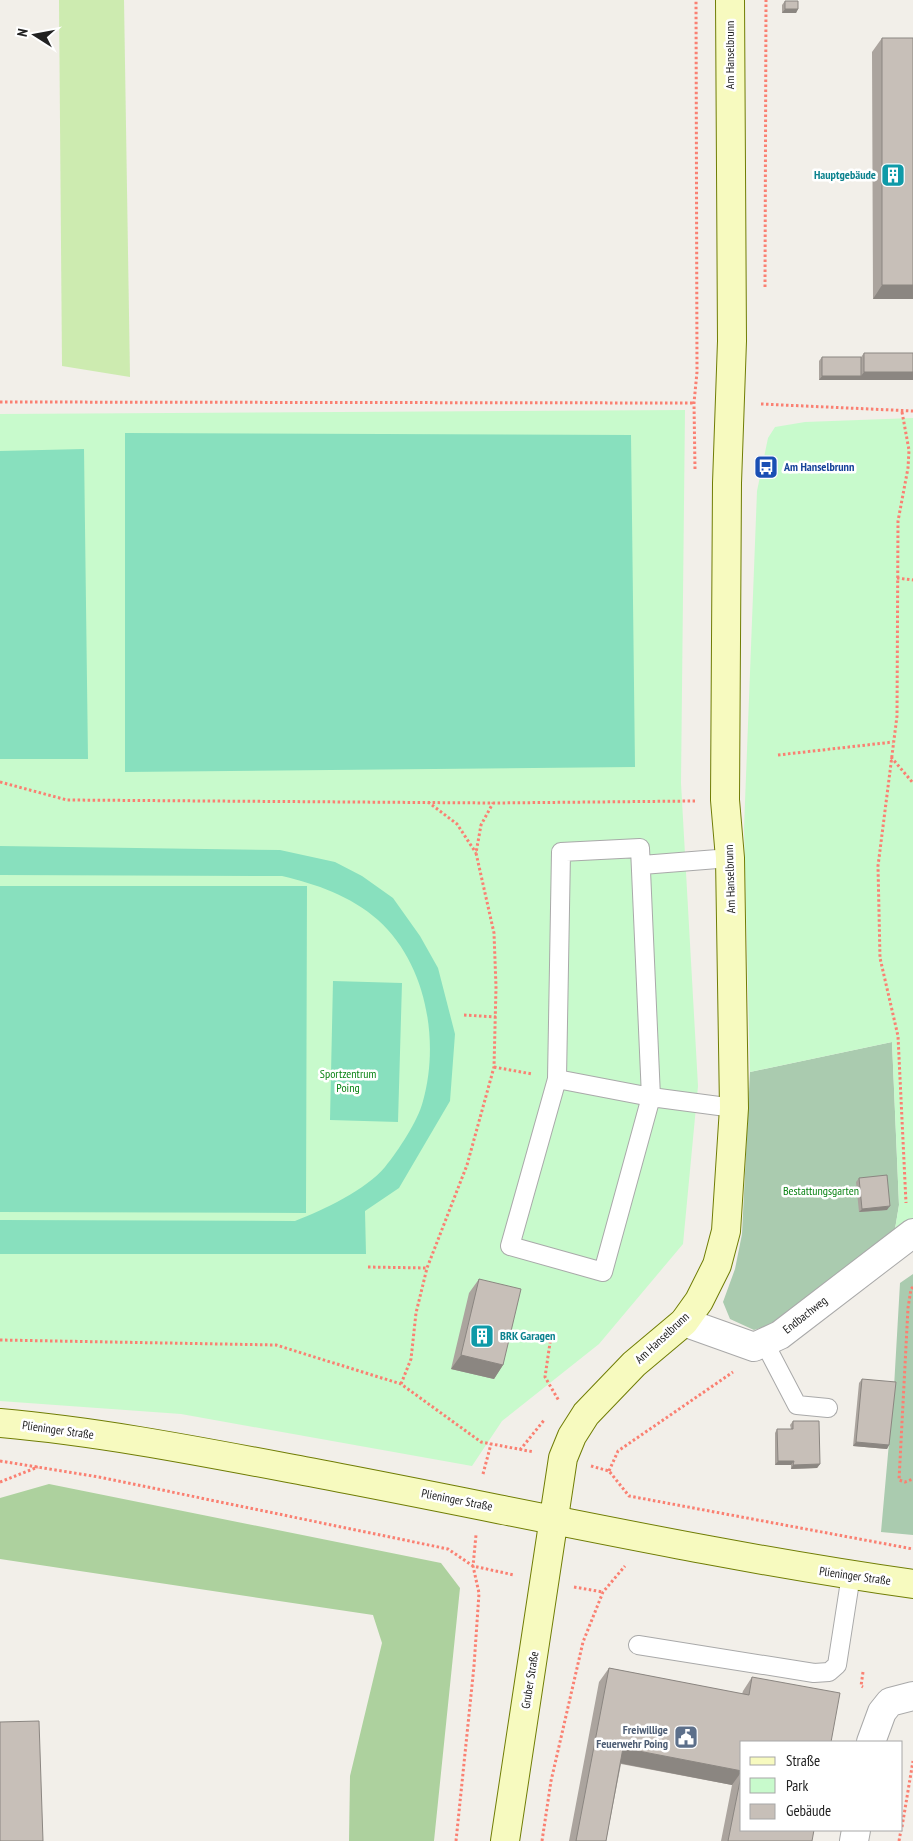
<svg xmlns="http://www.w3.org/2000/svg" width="913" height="1841" viewBox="0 0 913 1841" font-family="'PT Sans Narrow',sans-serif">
<rect width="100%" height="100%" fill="#f2efe9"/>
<path fill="#cdebb0" d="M59,0H124L130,377L62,366Z"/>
<path fill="#add19e" d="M49,1484L441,1563L460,1588L434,1841H349L350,1776L382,1643L373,1615L0,1559V1498Z"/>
<path fill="#aacbaf" d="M892,1042L899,1205L894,1235L781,1322L754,1330L730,1319L723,1302L735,1269L742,1234L750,1072Z
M913,1274V1535L881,1532L894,1387L900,1283Z"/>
<path fill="#c8facc" d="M685,410L681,783L698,1086L683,1244L599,1344L502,1421L472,1466L181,1414L0,1401V414Z
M913,418V1221L894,1235L899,1205L892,1042L750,1072L744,828L757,491L768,438L775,427L805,422Z"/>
<path fill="#88e0be" d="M125,433L631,435L635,767L125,772Z
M84,449L88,759H0V451Z
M0,846L280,850L335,862L362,876L393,898L420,936L438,968L455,1034L450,1101L399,1188L365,1211L366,1254H0V1220L295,1221C323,1210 366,1190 385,1167C398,1151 418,1121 423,1101C440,1040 426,963 378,920C351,896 316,884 282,876L0,875Z
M0,886H307L306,1213L0,1212Z
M333,981L402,983L398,1122L330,1120Z"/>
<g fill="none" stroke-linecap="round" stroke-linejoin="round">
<g stroke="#a9a9a9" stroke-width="20">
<path id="lane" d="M640,848L651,1097L603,1272L510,1246L557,1079L561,852Z
M642,865L730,858
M557,1079L651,1097L734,1108
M764,1342L797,1405L828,1408
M638,1645L814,1673L829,1672L837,1665L851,1575"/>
</g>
<g stroke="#a9a9a9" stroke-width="30">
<path id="street" d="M684,1322L754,1347L780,1335L913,1233
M871,1742L882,1712L890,1702L913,1696
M854,1841L856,1830"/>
</g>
<g stroke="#707d05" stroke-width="30">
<path id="secondary" d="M0,1423C102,1432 203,1452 304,1471C507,1509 708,1555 913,1584
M505,1841L563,1458L572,1436L586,1414L634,1364L684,1322L699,1301L717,1265L726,1231L734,1108L730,858L725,800L727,483L732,341L730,0"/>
</g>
<path stroke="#fa8072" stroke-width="3" stroke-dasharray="2.5 2.5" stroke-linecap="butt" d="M765,287L766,0
M0,402L694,403
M761,404L913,411
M902,412L909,450L908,468L898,521L897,716L878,866L880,958L898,1036L906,1203
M695,469L694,403L697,372L696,0
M897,578L913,580
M778,755L893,742
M891,757L913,783
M0,782L67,800L493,803L695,801
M428,802L457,824L476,853
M464,1015L496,1017
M494,1067L532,1074
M368,1267L427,1268
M913,1287L911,1289L908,1308L899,1480L905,1482L913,1479
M551,1336L545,1377L559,1401
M0,1340L276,1345L401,1384L481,1442L534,1452
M401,1384L411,1359L416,1313L427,1268L467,1165L494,1067L496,987L494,933L476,853L481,825L493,803
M520,1450L545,1419
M0,1461L99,1477L448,1549L473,1566L514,1575
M591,1466L609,1471L629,1496L913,1549
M609,1471L618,1451L733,1372
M483,1474L491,1444
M0,1482L38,1467
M574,1587L603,1592
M863,1672L861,1686L863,1687
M902,1827L913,1761
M456,1841L474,1666L479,1593L473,1566L476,1535
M542,1841L551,1781L583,1642L603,1592L625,1566
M899,1841L901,1830"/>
<use href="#lane" stroke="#fff" stroke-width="18"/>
<use href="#street" stroke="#fff" stroke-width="28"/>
<use href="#secondary" stroke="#f7fabf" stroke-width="28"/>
</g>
<path fill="#aba49e" d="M785,1L798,9L796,13H782V5Z
M882,38L913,299H873L872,52Z
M864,353H913V380H819V361L822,357H861Z
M859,1178L887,1210L859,1212L856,1182Z
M479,1279L503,1365L494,1379L451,1369L469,1293Z
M862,1379L889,1445L887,1449L853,1446L859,1383Z
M793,1421L820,1464L817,1468L791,1469V1465H775V1433L777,1429H791L790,1425Z
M609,1668L742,1694L743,1691L752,1677L812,1841H721L732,1785L621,1764L606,1841H569L599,1682Z"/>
<path fill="#8b8681" d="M785,9H798L796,13H782Z
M882,285H913V299H873Z
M864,372H913V380H819L822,376H861Z
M890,1206L887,1210L859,1212L862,1209Z
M461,1355L503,1365L494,1379L451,1369Z
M856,1442L889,1445L887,1449L853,1446Z
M778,1461H794L791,1465H775Z
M820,1464L817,1468L791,1469L793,1465Z
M623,1748L742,1771L732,1785L614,1762Z"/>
<path fill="#c7bfb8" stroke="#8b8681" d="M785,1H798V9H785Z
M882,38H913V285H882Z
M864,353H913V372H864Z
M822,357H861V376H822Z
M887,1175L890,1206L862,1209L859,1178Z
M479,1279L521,1289L503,1365L461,1355Z
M862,1379L896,1382L889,1445L856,1442Z
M793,1421H819L820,1464L793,1465L794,1461H778L777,1429H793Z
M609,1668L749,1695L752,1677L840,1693L831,1742H742V1771L623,1748L606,1841H576Z
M39,1721L43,1841H0V1722Z
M742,1771V1830H814L812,1841H728Z"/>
<defs>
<g id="building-square" transform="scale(1.25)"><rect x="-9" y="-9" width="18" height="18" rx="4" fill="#0f9aa8" stroke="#fff"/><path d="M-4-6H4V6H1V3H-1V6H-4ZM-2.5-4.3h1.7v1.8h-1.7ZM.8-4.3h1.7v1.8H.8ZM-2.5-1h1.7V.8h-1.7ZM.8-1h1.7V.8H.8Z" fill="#fff"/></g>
<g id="bus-square" transform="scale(1.25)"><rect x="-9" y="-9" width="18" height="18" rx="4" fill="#1a4fb4" stroke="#fff"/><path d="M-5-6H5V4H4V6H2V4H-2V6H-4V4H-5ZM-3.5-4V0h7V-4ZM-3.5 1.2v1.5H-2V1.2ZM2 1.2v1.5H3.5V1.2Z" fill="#fff"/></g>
<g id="civic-square" transform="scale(1.25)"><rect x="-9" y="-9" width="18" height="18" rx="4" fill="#5c6f8a" stroke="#fff"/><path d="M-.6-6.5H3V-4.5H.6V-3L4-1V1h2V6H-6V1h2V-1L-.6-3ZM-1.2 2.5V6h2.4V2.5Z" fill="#fff"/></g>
</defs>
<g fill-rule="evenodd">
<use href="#building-square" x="893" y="175"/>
<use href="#bus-square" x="766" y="467"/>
<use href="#building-square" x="482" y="1336"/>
<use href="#civic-square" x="686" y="1737"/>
</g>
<g text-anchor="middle" stroke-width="5" stroke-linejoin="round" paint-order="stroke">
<g font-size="12" fill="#222" stroke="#fff">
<text transform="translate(730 55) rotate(-90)" y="4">Am Hanselbrunn</text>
<text transform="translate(730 879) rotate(-92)" y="4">Am Hanselbrunn</text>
<text transform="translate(805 1315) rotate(-38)" y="4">Endbachweg</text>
<text transform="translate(662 1338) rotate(-43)" y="4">Am Hanselbrunn</text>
<text transform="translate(58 1430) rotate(8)" y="4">Plieninger Straße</text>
<text transform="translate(457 1500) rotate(11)" y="4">Plieninger Straße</text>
<text transform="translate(855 1576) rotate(8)" y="4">Plieninger Straße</text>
<text transform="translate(530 1680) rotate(-81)" y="4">Gruber Straße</text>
</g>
<g font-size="12" font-weight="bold" fill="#0d838f" stroke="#fff" text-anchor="end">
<text x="876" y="179">Hauptgebäude</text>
<text x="500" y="1340" text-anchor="start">BRK Garagen</text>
</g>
<g font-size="12" font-weight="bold" fill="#164399" stroke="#fff" text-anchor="start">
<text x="784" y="471">Am Hanselbrunn</text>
</g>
<g font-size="12" fill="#0c8416" stroke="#fff">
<text x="348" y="1078">Sportzentrum<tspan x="348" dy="14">Poing</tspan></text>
<text x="821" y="1195">Bestattungsgarten</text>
</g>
<g font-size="12" font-weight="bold" fill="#4e5e75" stroke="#fff" text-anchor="end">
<text x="668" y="1734">Freiwillige<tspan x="668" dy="14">Feuerwehr Poing</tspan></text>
</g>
</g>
<rect x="740" y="1741" width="162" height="90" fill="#ffffff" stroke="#a7a7a7"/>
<rect x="750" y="1757" width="25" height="8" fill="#f7fabf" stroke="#a7a7a7"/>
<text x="786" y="1766" font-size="15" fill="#222222">Straße</text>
<rect x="750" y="1778" width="25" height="15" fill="#c8facc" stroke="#a7a7a7"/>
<text x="786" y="1791" font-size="15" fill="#222222">Park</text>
<rect x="750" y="1804" width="25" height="15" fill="#c7bfb8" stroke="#a7a7a7"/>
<text x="786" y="1816" font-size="15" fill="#222222">Gebäude</text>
<g transform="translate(35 35) rotate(281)" stroke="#ffffff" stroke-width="4" paint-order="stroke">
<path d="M0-4L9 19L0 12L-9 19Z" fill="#222222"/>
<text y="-8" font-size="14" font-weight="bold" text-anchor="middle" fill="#222222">N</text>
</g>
</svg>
